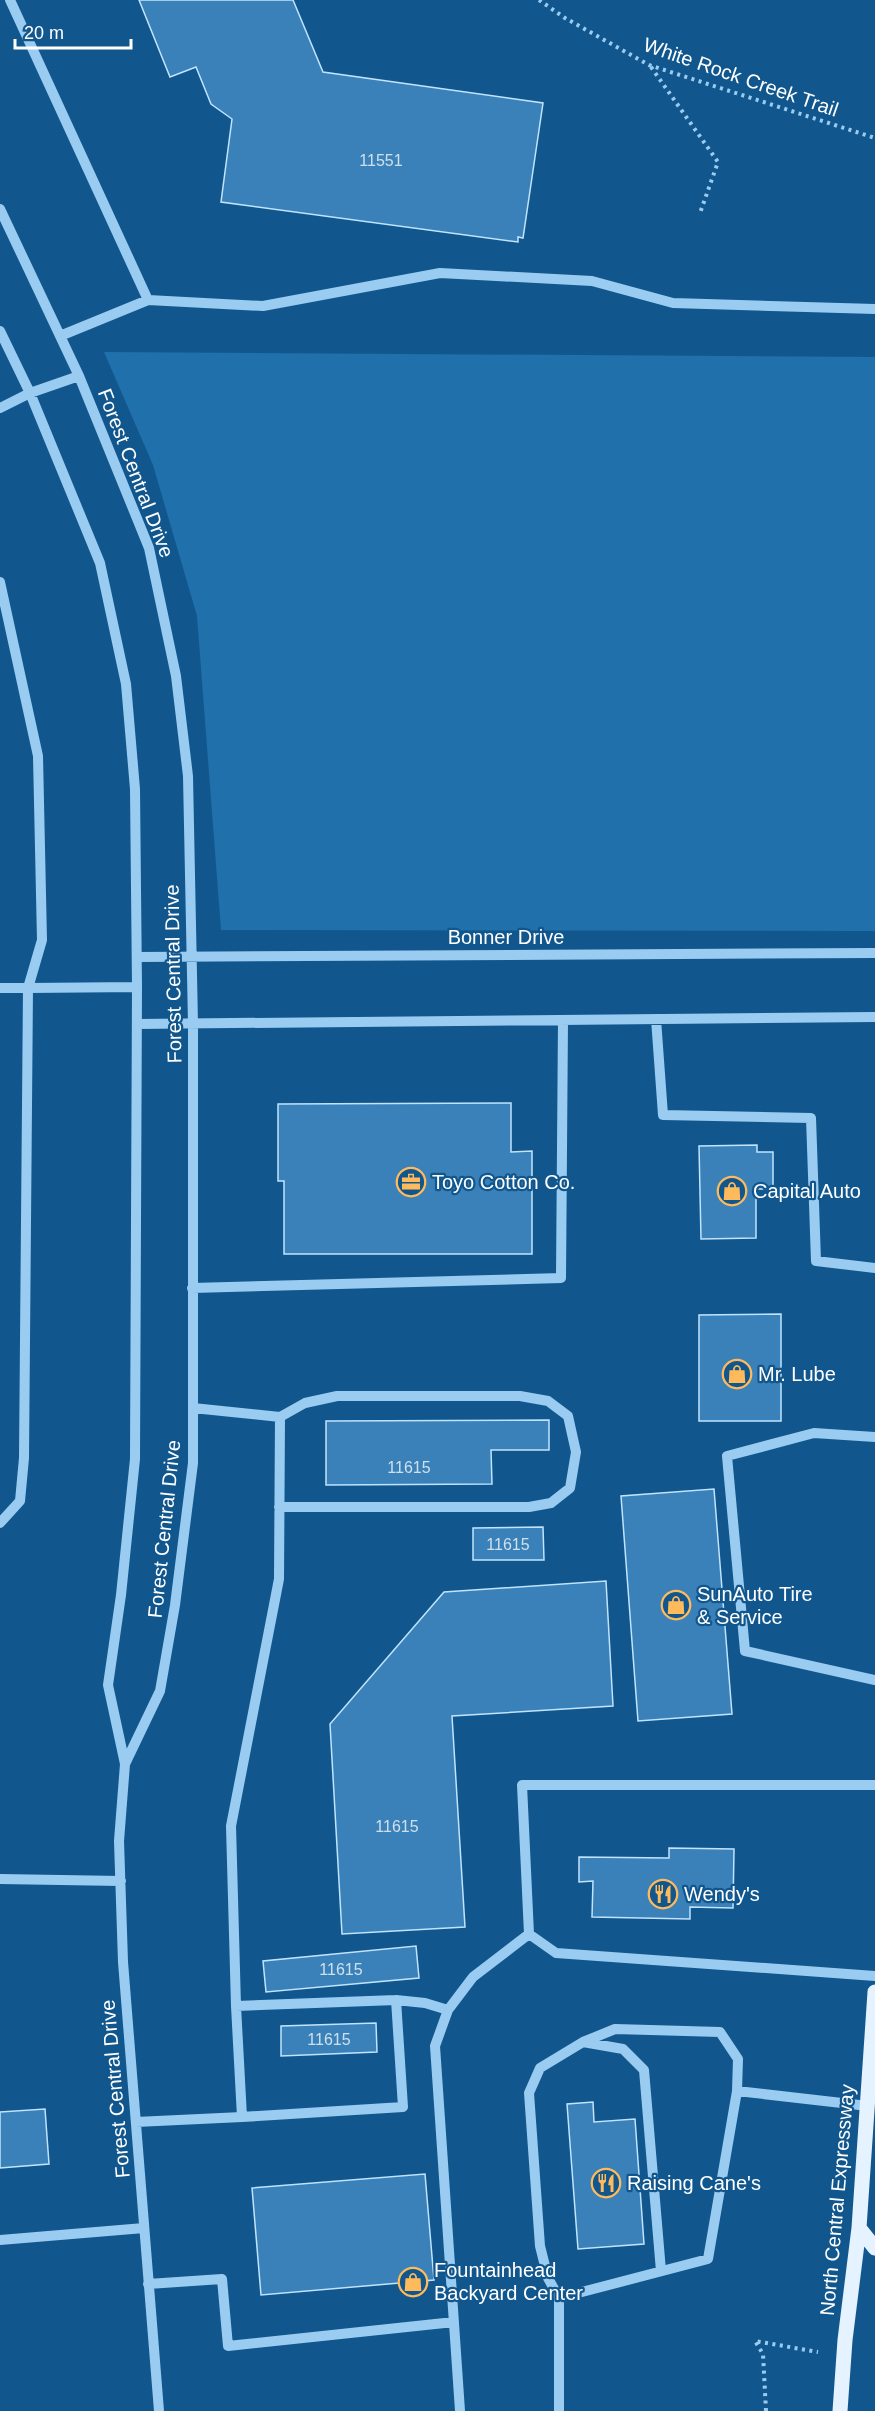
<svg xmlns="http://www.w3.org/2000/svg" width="875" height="2411" viewBox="0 0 875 2411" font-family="Arial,sans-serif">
<rect width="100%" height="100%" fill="#11578e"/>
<path fill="#1f70ab" d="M104,352L875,357V931L221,930L197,616L153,465Z"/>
<path fill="#3981b8" stroke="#c1e3fd" stroke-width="1.5" d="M139,0H293L323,72L543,103L523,238L518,237V242L221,202L232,119L211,104L196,67L170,77Z
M511,1103V1152L532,1151V1254H284V1181H278V1104Z
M757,1145V1152H773V1189H756V1238L701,1239L699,1146Z
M781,1314V1421H699V1315Z
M549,1420V1450H491L492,1484L326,1485V1421Z
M714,1489L732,1714L638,1721L621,1496Z
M543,1527L544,1560H473V1528Z
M606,1581L613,1706L452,1716L465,1927L342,1934L330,1724L444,1592Z
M669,1848L734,1849L733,1908L690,1907V1919L592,1917L593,1881L579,1882V1857L669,1858Z
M416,1946L419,1978L266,1992L263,1961Z
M376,2023L377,2052L281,2056V2026Z
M593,2102L594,2122L635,2119L644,2244L578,2249L567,2104Z
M45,2109L49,2164L0,2168V2112Z
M425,2174L434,2280L261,2295L252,2188Z"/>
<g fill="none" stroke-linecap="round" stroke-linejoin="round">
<path stroke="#9accf2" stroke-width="4" stroke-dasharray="3 4.5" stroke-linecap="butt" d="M539,0L565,18L649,65L875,138
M651,67L718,162L700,213
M766,2411L763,2354L755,2341L818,2352"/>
<path stroke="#9accf2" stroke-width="10" d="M10,0L148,300
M0,209L79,376L149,548L176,676L188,776L193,1024V1463L175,1605L160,1691L125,1764
M0,331L30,393L100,563L126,684L135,789L137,987L135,1459L121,1595L108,1685L125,1764L119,1841L123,1962L159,2411
M60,336L148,300L263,306L440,273L592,281L673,303L875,309
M0,408L30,393L79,376
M0,582L38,756L42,940L28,988H0
M137,957L875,953
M656,1019L663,1115L811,1118L816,1261L875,1268
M137,1024L875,1017
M192,1288L561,1278L563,1020
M875,1437L814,1433L727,1456L745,1651L875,1680
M279,1507H529L551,1503L570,1488L576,1452L568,1416L548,1401L520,1396H337L305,1403L280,1417
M0,1523L20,1501L24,1458L28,988L137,987
M0,1879L121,1881
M529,1934L522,1785H875
M529,1934L556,1953L875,1976
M236,2006L396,2000L425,2003L448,2010
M583,2042L623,2049L644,2070L661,2271
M737,2091L868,2106
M242,2117L403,2107L396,2000
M136,2122L242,2117L236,2006L231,1826L279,1579L280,1417L193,1408
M0,2240L144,2228
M148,2284L222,2279L228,2346L454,2322
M460,2411L435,2046L448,2010L473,1977L529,1934
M559,2411V2298L548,2278L540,2246L529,2093L540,2068L583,2042L615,2029L720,2032L738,2059L737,2091L708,2259L559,2298"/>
<path stroke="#e5f2ff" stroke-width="15" d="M859,2228L875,2248
M840,2411L845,2340L859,2228L875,1992"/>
</g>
<defs>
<g id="office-ring" transform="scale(1.5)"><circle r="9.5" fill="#11578e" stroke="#ffbb5b" stroke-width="1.5"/><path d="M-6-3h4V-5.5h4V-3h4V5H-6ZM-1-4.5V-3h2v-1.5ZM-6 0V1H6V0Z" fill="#ffbb5b"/></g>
<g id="shop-ring" transform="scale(1.5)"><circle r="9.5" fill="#11578e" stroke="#ffbb5b" stroke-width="1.5"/><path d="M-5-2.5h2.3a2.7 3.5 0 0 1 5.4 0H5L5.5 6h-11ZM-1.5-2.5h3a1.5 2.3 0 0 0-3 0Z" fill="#ffbb5b"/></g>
<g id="restaurant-ring" transform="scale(1.5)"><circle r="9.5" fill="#11578e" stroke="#ffbb5b" stroke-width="1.5"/><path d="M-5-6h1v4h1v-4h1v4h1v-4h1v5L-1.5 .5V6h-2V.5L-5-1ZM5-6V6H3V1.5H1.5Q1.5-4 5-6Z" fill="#ffbb5b"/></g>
</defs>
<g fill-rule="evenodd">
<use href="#office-ring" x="411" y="1182"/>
<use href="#shop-ring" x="732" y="1191"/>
<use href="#shop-ring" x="737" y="1374"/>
<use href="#shop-ring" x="676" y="1605"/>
<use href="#restaurant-ring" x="663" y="1894"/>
<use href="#restaurant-ring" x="606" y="2183"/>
<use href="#shop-ring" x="413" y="2282"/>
</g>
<g text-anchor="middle" stroke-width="4.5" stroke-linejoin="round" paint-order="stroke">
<g font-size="16" fill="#cee0ed">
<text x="381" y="166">11551</text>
<text x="409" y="1473">11615</text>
<text x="508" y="1550">11615</text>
<text x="397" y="1832">11615</text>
<text x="341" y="1975">11615</text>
<text x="329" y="2045">11615</text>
</g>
<g font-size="20" fill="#fff" stroke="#11578e">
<text transform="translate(741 77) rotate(19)" y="7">White Rock Creek Trail</text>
<text transform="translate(136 473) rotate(69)" y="7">Forest Central Drive</text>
<text x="506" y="944">Bonner Drive</text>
<text transform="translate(173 974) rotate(-91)" y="7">Forest Central Drive</text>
<text transform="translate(164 1529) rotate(-84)" y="7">Forest Central Drive</text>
<text transform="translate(115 2089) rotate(-95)" y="7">Forest Central Drive</text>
<text transform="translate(837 2200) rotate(-85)" y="7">North Central Expressway</text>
</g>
<g font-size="20" fill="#fff" stroke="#11578e" text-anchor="start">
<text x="432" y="1189">Toyo Cotton Co.</text>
<text x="753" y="1198">Capital Auto</text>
<text x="758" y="1381">Mr. Lube</text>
<text x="697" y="1601">SunAuto Tire<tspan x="697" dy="23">&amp; Service</tspan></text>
<text x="684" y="1901">Wendy's</text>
<text x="627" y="2190">Raising Cane's</text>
<text x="434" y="2277">Fountainhead<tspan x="434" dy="23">Backyard Center</tspan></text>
</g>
</g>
<path d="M15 39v9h116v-9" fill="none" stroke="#ffffff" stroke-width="3"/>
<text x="24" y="39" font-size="18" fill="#ffffff" stroke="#11578e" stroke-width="4.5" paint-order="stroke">20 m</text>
</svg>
